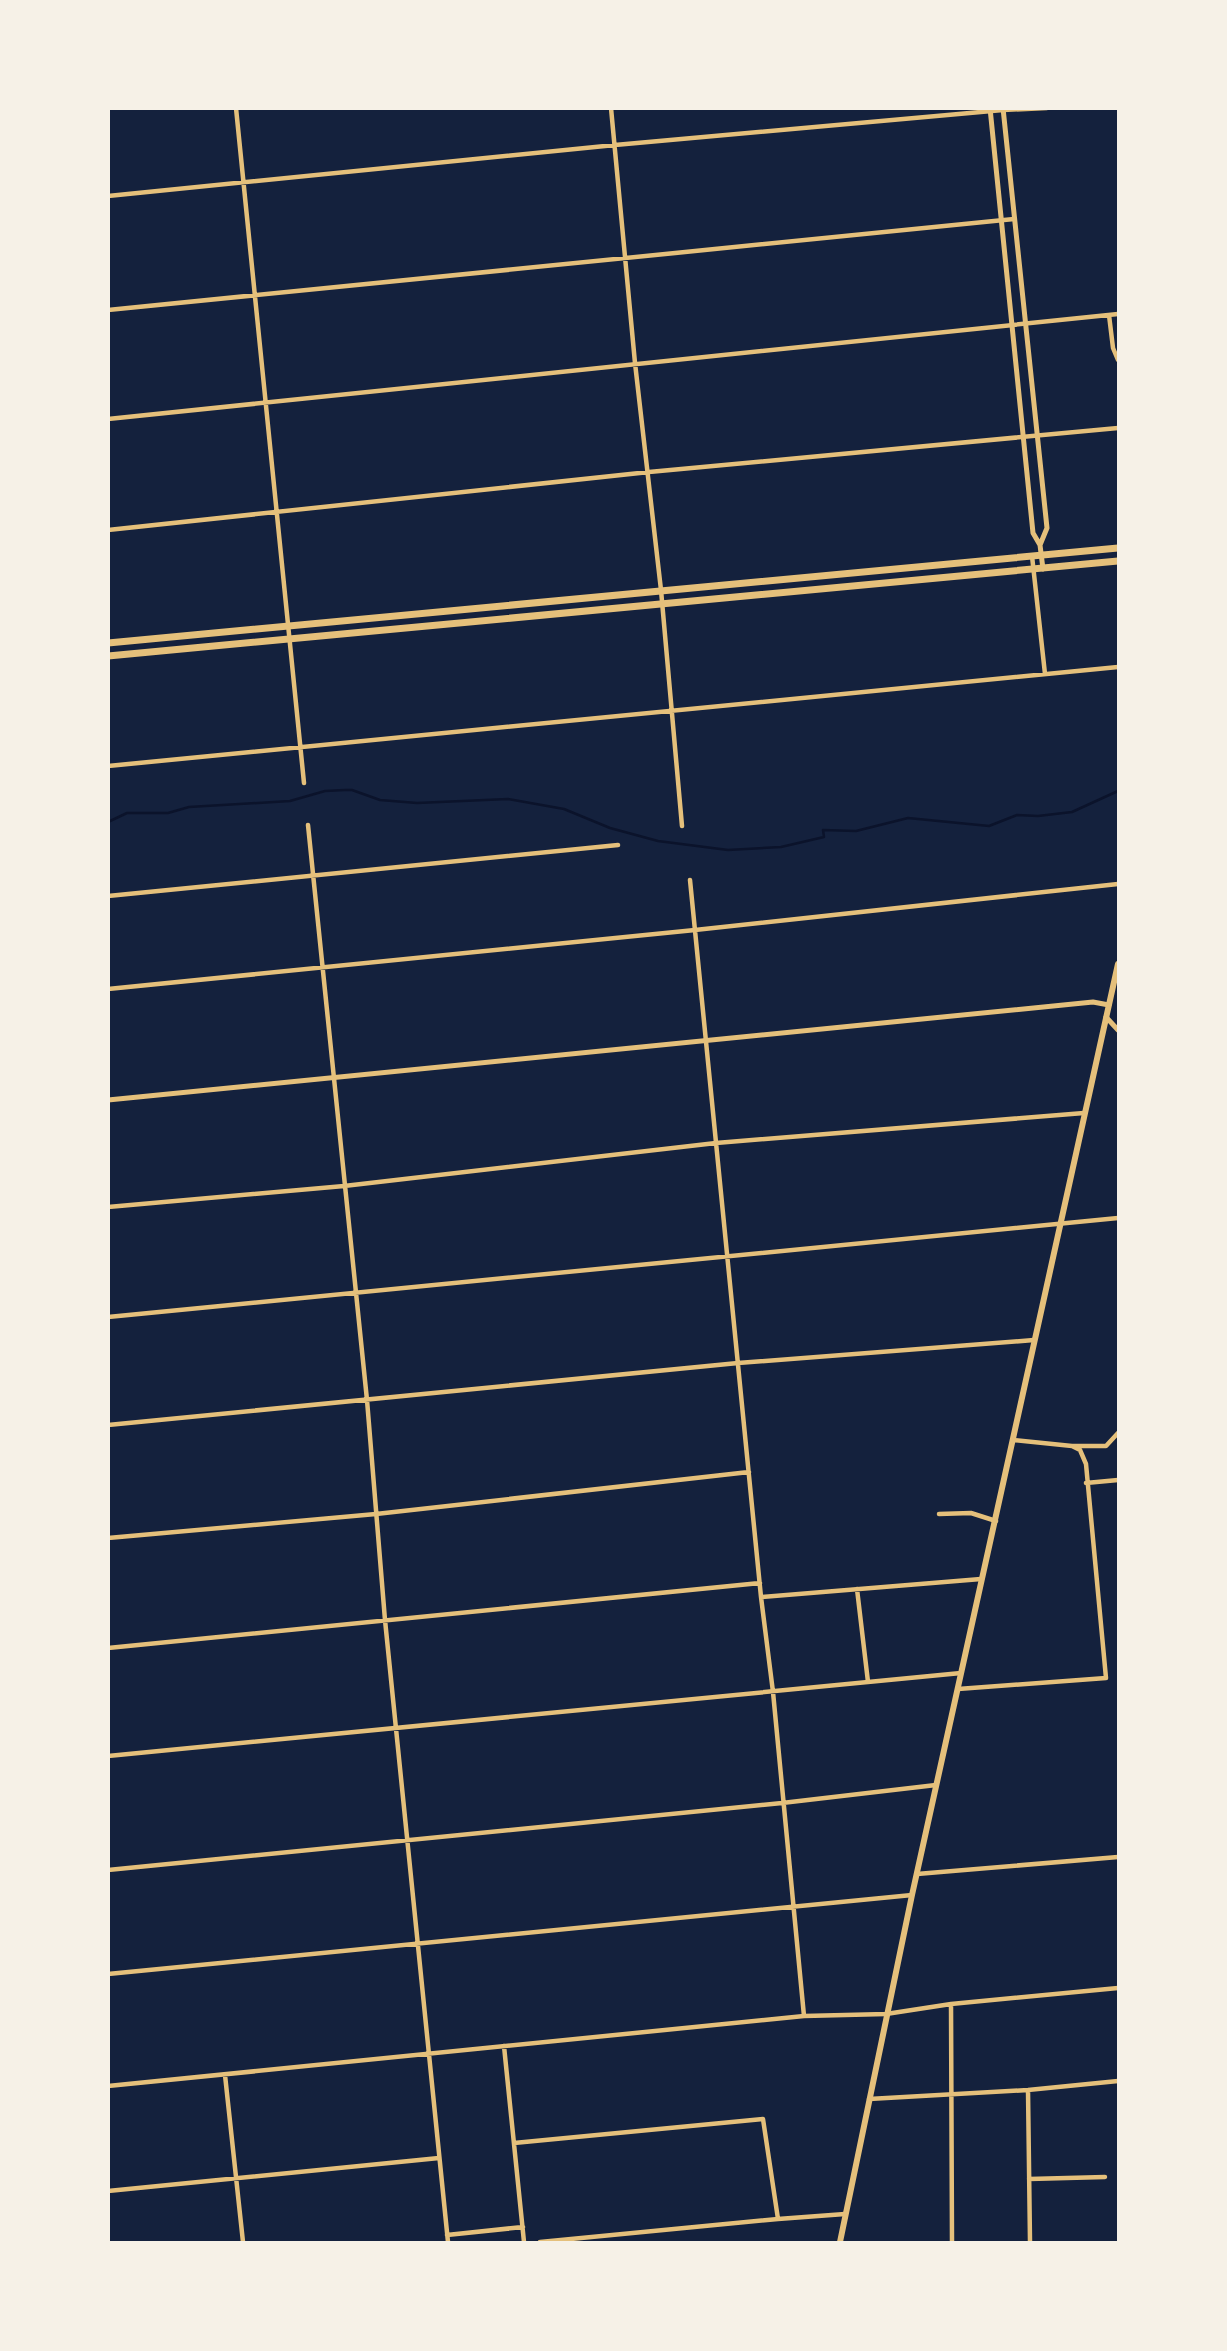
<svg xmlns="http://www.w3.org/2000/svg" width="1227" height="2351" viewBox="0 0 1227 2351" font-family="Lora,serif">
<rect width="100%" height="100%" fill="#14213d"/>
<g fill="none" stroke-linecap="round" stroke-linejoin="round">
<path stroke="#0b132b" stroke-width="2.5" d="M108,822L127,813H168L189,807L290,801L325,791L345,790H352L380,800L417,803L508,799L564,809L610,828L658,841L728,850L781,847L824,837L823,830L856,831L908,818L989,826L1017,815L1038,816L1072,812L1118,791"/>
<path stroke="#e5c07b" stroke-width="4.5" d="M236,108L304,783
M611,108L635,363L661,590L682,826
M108,196L615,145L1003,110L1047,108
M108,310L1014,219
M1109,315L1113,348L1118,360
M108,419L1118,314
M108,530L649,472L1118,428
M1032,556L1045,674
M108,766L1118,667
M308,825L367,1400L385,1620L448,2242
M690,880L761,1597L773,1692L804,2016
M108,896L618,845
M108,989L695,930L1118,884
M108,1207L344,1186L716,1143L1084,1113
M108,1317L1118,1218
M108,1425L738,1363L1034,1340
M1073,1446H1106L1118,1433
M1086,1483L1118,1480
M939,1514L971,1513L996,1521
M108,1538L376,1514L749,1472
M857,1589L868,1682
M761,1597L981,1579
M108,1648L760,1583
M958,1689L1106,1678L1086,1464L1080,1450L1072,1446L1013,1440
M108,1756L961,1673
M108,1870L782,1803L936,1785
M917,1874L1118,1857
M108,1974L912,1895
M951,2004L952,2242
M504,2046L524,2242
M225,2075L243,2242
M108,2086L804,2016L886,2014L951,2004L1118,1988
M1028,2090L1030,2242
M869,2099L1028,2090L1118,2081
M514,2143L763,2119L778,2219
M1029,2179L1105,2177
M108,2191L439,2158
M447,2235L523,2227
M540,2242L778,2219L845,2214"/>
<path stroke="#e5c07b" stroke-width="5" d="M990,108L1033,533L1040,545L1043,569
M1003,108L1047,528L1040,545
M1106,1017L1118,1030
M108,1100L1093,1002L1109,1005"/>
<path stroke="#e5c07b" stroke-width="6" d="M840,2242L912,1895L1118,964"/>
<path stroke="#e5c07b" stroke-width="7" d="M108,643L1118,548
M108,656L1118,561"/>
</g>
<rect width="1227" height="2351" fill="none" stroke="#f6f1e7" stroke-width="220"/>
</svg>
